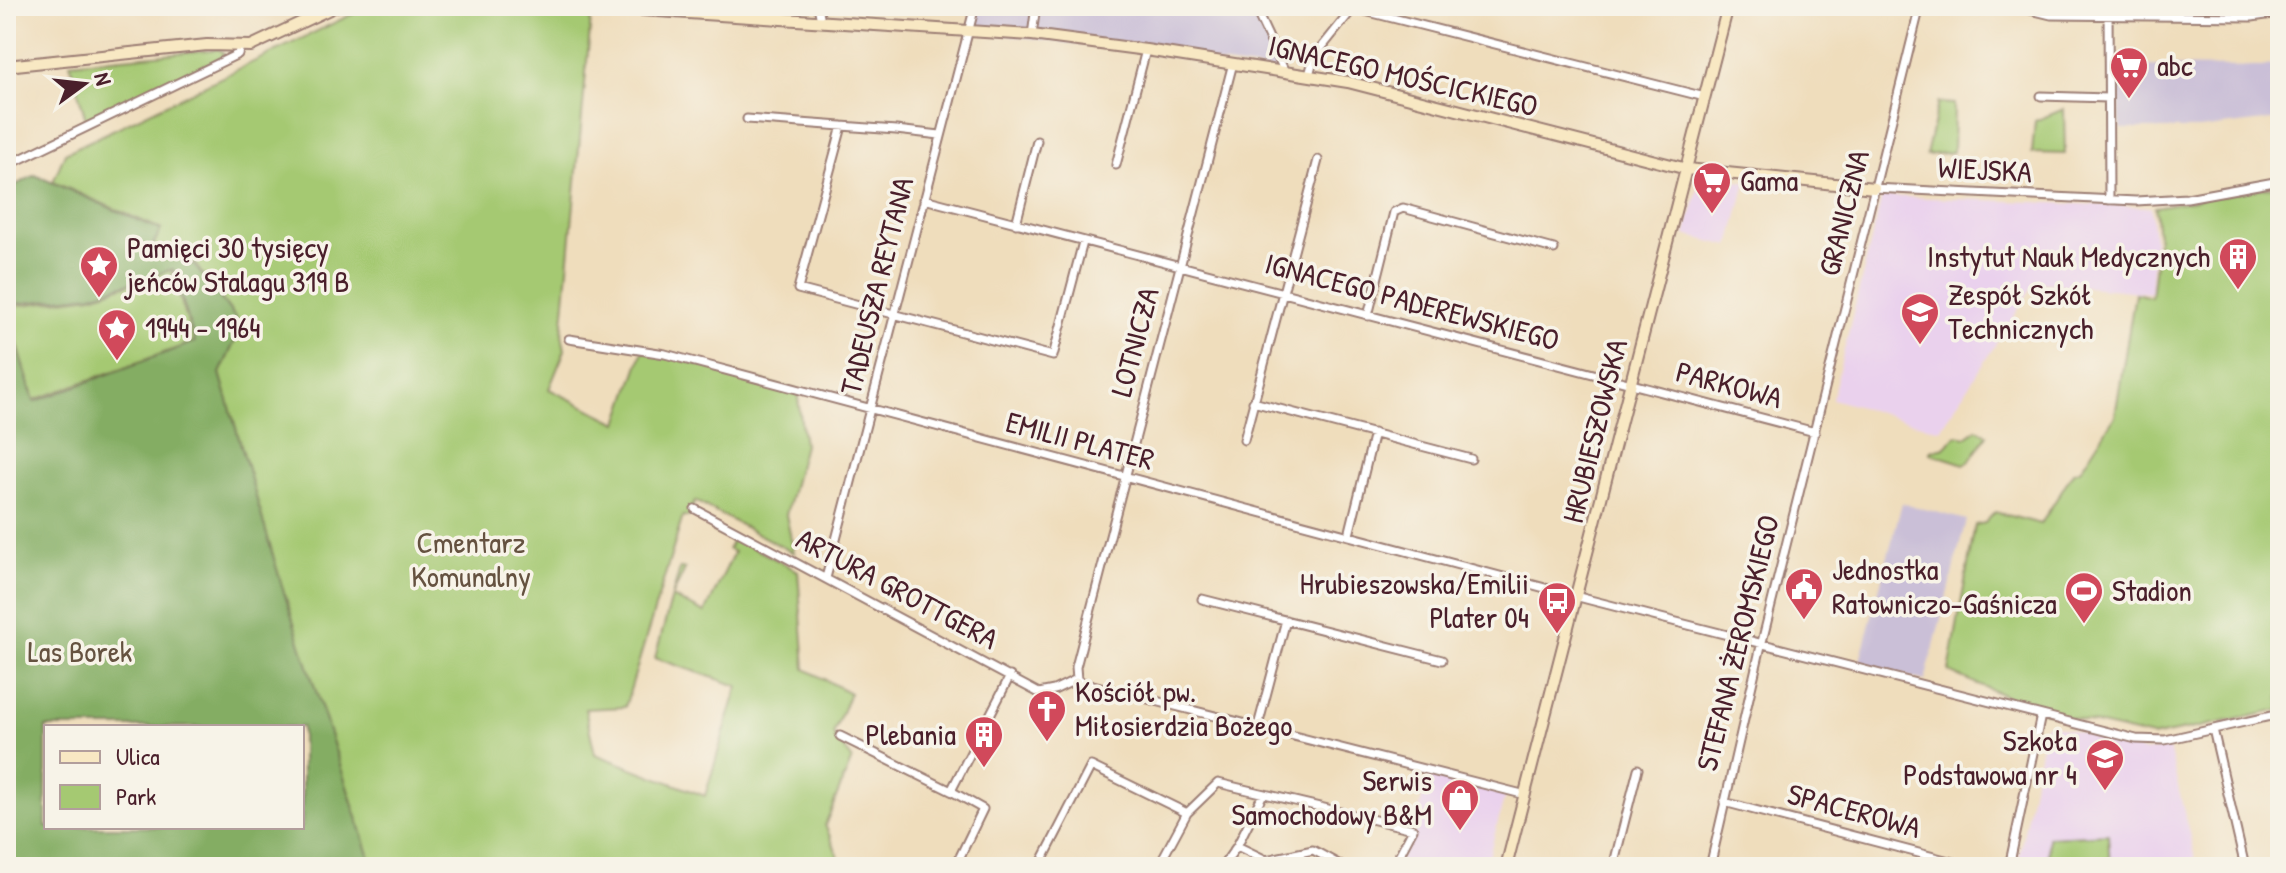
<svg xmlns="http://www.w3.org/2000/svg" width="2286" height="873" viewBox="0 0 2286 873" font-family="'Patrick Hand',sans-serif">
<rect width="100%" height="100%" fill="#f7f3e8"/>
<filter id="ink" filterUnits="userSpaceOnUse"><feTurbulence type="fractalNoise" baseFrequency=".0125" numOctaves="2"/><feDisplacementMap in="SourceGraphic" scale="16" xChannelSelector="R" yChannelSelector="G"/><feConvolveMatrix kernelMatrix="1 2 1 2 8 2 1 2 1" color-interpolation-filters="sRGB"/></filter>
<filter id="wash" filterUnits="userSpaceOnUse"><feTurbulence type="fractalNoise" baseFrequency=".006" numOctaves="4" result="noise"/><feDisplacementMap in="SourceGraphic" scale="32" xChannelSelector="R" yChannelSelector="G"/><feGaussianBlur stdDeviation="1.8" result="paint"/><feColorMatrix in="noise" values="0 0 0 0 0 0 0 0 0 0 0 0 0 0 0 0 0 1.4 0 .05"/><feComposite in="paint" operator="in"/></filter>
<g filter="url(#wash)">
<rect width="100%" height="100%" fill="#efddbc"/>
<path fill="#ead1ed" d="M1701,178L1746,182L1730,246L1685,235Z
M1882,196L2151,207L2154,239L2150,293L2036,282L1940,430L1832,399Z
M2048,724L2127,744L2143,752L2169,748L2197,867H2017L2045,725Z
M1428,775L1505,795L1486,867H1395L1412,837Z"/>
<path fill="#cabfd7" d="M975,6H1254L1285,72L969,30Z
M2280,63V119L2200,129H2120L2119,66L2262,67Z
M1902,503L1966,520L1925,681L1859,664Z"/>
<path fill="#a5c972" stroke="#78744e" stroke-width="2" d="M369,6H557L591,18L562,334L565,350L549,389L618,423L643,350L797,390L804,445L786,515L794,553L695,501L688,517L683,516L625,707L585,709L595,754L705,796L738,686L655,658L680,568L685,569L672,597L705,613L734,552L728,549L732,540L713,531L715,528L798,571L805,669L850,693L833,734L852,759L825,825L843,867H373L281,583L220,373L242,326L195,264L153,246L161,229L53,182L65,153Z
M219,49L224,54L222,57L86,120L70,63Z
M1938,103L1954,104L1953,152L1926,155Z
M2064,109L2065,154L2032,153L2035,121Z
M2280,185V710L2152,737L2041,711L1949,672L1975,525L1985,523L1995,512L2041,524L2073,472L2080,470L2115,416L2135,293L2151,297L2158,237L2155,207Z
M171,270L194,342L34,400L7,307L93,296Z
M1977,429L1987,435L1969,462L1964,464L1930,453V451L1945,447L1957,435L1966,437Z
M2108,834L2110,867H2049L2048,837Z"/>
<path fill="#84ad64" stroke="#676648" stroke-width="2" fill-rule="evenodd" d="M35,175L161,230L152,246L194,265L242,326L220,373L281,583L373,867H6V309L34,402L195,342L173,269L92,295L6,305V190ZM46,727H302V827H46Z"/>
</g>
<g filter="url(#ink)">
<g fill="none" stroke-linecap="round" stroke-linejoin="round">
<g stroke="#9c7e74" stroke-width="11">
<path id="street" d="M590,6L605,8L617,6
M818,6L821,21
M1254,6L1285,72
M2014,6L2051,15L2252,17L2280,13
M2108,6L2109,200
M1353,8L1705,97
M1032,35L1036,6
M1309,75L1314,57L1355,6
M2041,96L2108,98
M747,119L896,130L940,135
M842,126L798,289L1053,356L1083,242
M1116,165L1146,50
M6,166L238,54L240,47
M1874,188L2136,201L2187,198L2280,181
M924,199L1815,432
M1016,224L1037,141
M1368,316L1394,212L1403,208L1554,249
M569,339L665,354L1590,600L2136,739L2165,740L2280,714
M1253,402L1471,459
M1244,440L1318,160
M695,509L1039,693L1054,690L1077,679
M1349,535L1374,433
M826,578L975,6
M1202,599L1442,660
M1077,679L1076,667L1233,63
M1077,679L1081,682L1526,795
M1258,726L1286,620
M2213,729L2245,867
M840,736L951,791
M1724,802L1972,867
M1187,813L1218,783L1413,829L1393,867
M1237,846L1266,860L1313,850L1344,867
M955,867L983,809L951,791L1010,676
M1039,867L1091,766L1187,813L1158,867
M1222,867L1237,846L1263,794
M1613,867L1638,769
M1710,867L1760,650L1920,6
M2009,867L2041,715"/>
</g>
<g stroke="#9c7e74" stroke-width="14">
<path id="secondary" d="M629,6L642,10L1032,35L1146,50L1348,82L1687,169L1874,188
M6,66L207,45L251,46L336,6
M1506,867L1728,6"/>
</g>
<use href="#street" stroke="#fff" stroke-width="7"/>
<use href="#secondary" stroke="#f8e8c3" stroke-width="10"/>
</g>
</g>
<defs>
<g id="supermarket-pin" transform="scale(2)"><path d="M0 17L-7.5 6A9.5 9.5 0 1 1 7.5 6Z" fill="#d1495b" stroke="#f7f3e8"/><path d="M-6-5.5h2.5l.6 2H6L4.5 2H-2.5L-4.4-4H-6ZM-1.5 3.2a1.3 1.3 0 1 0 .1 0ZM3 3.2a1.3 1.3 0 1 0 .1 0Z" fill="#fff"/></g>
<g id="building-pin" transform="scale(2)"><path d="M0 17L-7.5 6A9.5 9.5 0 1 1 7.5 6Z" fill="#d1495b" stroke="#f7f3e8"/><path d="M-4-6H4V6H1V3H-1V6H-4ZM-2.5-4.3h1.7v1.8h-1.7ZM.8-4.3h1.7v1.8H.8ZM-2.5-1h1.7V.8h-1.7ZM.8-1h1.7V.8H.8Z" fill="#fff"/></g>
<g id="sight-pin" transform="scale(2)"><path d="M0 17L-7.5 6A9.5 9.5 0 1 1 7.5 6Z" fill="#d1495b" stroke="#f7f3e8"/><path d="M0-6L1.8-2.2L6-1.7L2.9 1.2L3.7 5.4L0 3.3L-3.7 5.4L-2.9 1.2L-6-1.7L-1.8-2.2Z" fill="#fff"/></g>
<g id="school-pin" transform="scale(2)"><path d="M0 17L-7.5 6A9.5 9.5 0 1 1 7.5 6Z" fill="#d1495b" stroke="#f7f3e8"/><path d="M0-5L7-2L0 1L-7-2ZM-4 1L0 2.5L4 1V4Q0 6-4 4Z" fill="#fff"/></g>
<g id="civic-pin" transform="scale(2)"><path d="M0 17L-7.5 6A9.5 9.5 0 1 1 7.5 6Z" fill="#d1495b" stroke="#f7f3e8"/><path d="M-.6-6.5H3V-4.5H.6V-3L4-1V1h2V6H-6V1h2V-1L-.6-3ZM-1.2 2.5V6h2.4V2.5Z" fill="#fff"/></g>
<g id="stadium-pin" transform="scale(2)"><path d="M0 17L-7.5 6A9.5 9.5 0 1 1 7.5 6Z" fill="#d1495b" stroke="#f7f3e8"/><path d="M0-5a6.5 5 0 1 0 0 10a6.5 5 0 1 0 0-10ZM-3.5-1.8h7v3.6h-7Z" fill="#fff"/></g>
<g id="bus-pin" transform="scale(2)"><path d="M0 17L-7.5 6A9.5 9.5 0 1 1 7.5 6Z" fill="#d1495b" stroke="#f7f3e8"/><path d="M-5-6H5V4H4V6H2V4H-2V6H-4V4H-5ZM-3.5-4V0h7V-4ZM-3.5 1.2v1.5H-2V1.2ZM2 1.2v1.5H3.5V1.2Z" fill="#fff"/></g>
<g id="church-pin" transform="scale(2)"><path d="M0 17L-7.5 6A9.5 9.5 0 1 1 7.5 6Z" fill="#d1495b" stroke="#f7f3e8"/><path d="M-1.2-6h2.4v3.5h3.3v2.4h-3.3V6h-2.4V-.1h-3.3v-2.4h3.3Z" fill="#fff"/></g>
<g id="shop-pin" transform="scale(2)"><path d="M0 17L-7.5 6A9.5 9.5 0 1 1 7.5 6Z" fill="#d1495b" stroke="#f7f3e8"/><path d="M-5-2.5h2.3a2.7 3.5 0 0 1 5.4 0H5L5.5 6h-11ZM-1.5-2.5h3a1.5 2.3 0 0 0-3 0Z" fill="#fff"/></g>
</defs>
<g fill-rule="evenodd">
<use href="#supermarket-pin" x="2129" y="66"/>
<use href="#supermarket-pin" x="1712" y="181"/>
<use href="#building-pin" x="2238" y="257"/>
<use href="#sight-pin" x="99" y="265"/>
<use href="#school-pin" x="1920" y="312"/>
<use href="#sight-pin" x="117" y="328"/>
<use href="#civic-pin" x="1804" y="587"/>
<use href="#stadium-pin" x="2084" y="591"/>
<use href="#bus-pin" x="1557" y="601"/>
<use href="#church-pin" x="1047" y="709"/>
<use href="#building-pin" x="984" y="735"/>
<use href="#school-pin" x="2105" y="758"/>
<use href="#shop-pin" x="1460" y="798"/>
</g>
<g text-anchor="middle" stroke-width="7" stroke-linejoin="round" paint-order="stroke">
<g font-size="30" fill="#4a1f2b" stroke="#f7f3e8" text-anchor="start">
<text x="2157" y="76">abc</text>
<text x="1740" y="191">Gama</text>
<text x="127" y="258">Pamięci 30 tysięcy<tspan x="127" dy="34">jeńców Stalagu 319 B</tspan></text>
<text x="2210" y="267" text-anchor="end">Instytut Nauk Medycznych</text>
<text x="1948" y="305">Zespół Szkół<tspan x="1948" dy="34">Technicznych</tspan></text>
<text x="145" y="338">1944 - 1964</text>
<text x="1832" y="580">Jednostka<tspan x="1832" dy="34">Ratowniczo-Gaśnicza</tspan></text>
<text x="1529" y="594" text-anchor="end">Hrubieszowska/Emilii<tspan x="1529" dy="34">Plater 04</tspan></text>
<text x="2112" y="601">Stadion</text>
<text x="1075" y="702">Kościół pw.<tspan x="1075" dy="34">Miłosierdzia Bożego</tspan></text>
<text x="956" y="745" text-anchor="end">Plebania</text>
<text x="2077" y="751" text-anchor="end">Szkoła<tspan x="2077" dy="34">Podstawowa nr 4</tspan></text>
<text x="1432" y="791" text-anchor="end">Serwis<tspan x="1432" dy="34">Samochodowy B&amp;M</tspan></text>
</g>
<g font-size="30" fill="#4a1f2b" stroke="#f7f3e8">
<text transform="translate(1403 76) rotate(13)" y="10">IGNACEGO MOŚCICKIEGO</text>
<text transform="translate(1985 170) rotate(3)" y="10">WIEJSKA</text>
<text transform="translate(1844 213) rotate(-76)" y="10">GRANICZNA</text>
<text transform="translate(877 286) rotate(-76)" y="10">TADEUSZA REYTANA</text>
<text transform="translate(1412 302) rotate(15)" y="10">IGNACEGO PADEREWSKIEGO</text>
<text transform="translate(1135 342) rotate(-75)" y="10">LOTNICZA</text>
<text transform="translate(1729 385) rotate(15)" y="10">PARKOWA</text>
<text transform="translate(1595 431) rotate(-76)" y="10">HRUBIESZOWSKA</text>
<text transform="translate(1080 441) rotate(15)" y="10">EMILII PLATER</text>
<text transform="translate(897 589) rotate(28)" y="10">ARTURA GROTTGERA</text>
<text transform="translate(1738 643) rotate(-76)" y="10">STEFANA ŻEROMSKIEGO</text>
<text transform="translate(1854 811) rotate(15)" y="10">SPACEROWA</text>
</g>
<g font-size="30" fill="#655240" stroke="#f7f3e8">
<text x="471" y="553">Cmentarz<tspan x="471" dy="34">Komunalny</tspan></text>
<text x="80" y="662">Las Borek</text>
</g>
</g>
<rect width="2286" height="873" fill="none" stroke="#f7f3e8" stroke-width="32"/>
<rect x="44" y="725" width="260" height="104" fill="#f7f3e8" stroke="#b29e9c" stroke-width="2"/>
<rect x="60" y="751" width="40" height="12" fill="#f8e8c3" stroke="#b29e9c" stroke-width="2"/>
<text x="116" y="765" font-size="24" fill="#4a1f2b">Ulica</text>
<rect x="60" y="785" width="40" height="24" fill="#a5c972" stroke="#b29e9c" stroke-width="2"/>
<text x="116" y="805" font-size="24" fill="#4a1f2b">Park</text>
<g transform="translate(84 84) rotate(75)" stroke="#f7f3e8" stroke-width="6" paint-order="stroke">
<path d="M0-6L14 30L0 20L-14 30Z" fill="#4a1f2b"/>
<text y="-12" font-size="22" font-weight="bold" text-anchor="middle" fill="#4a1f2b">N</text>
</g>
</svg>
